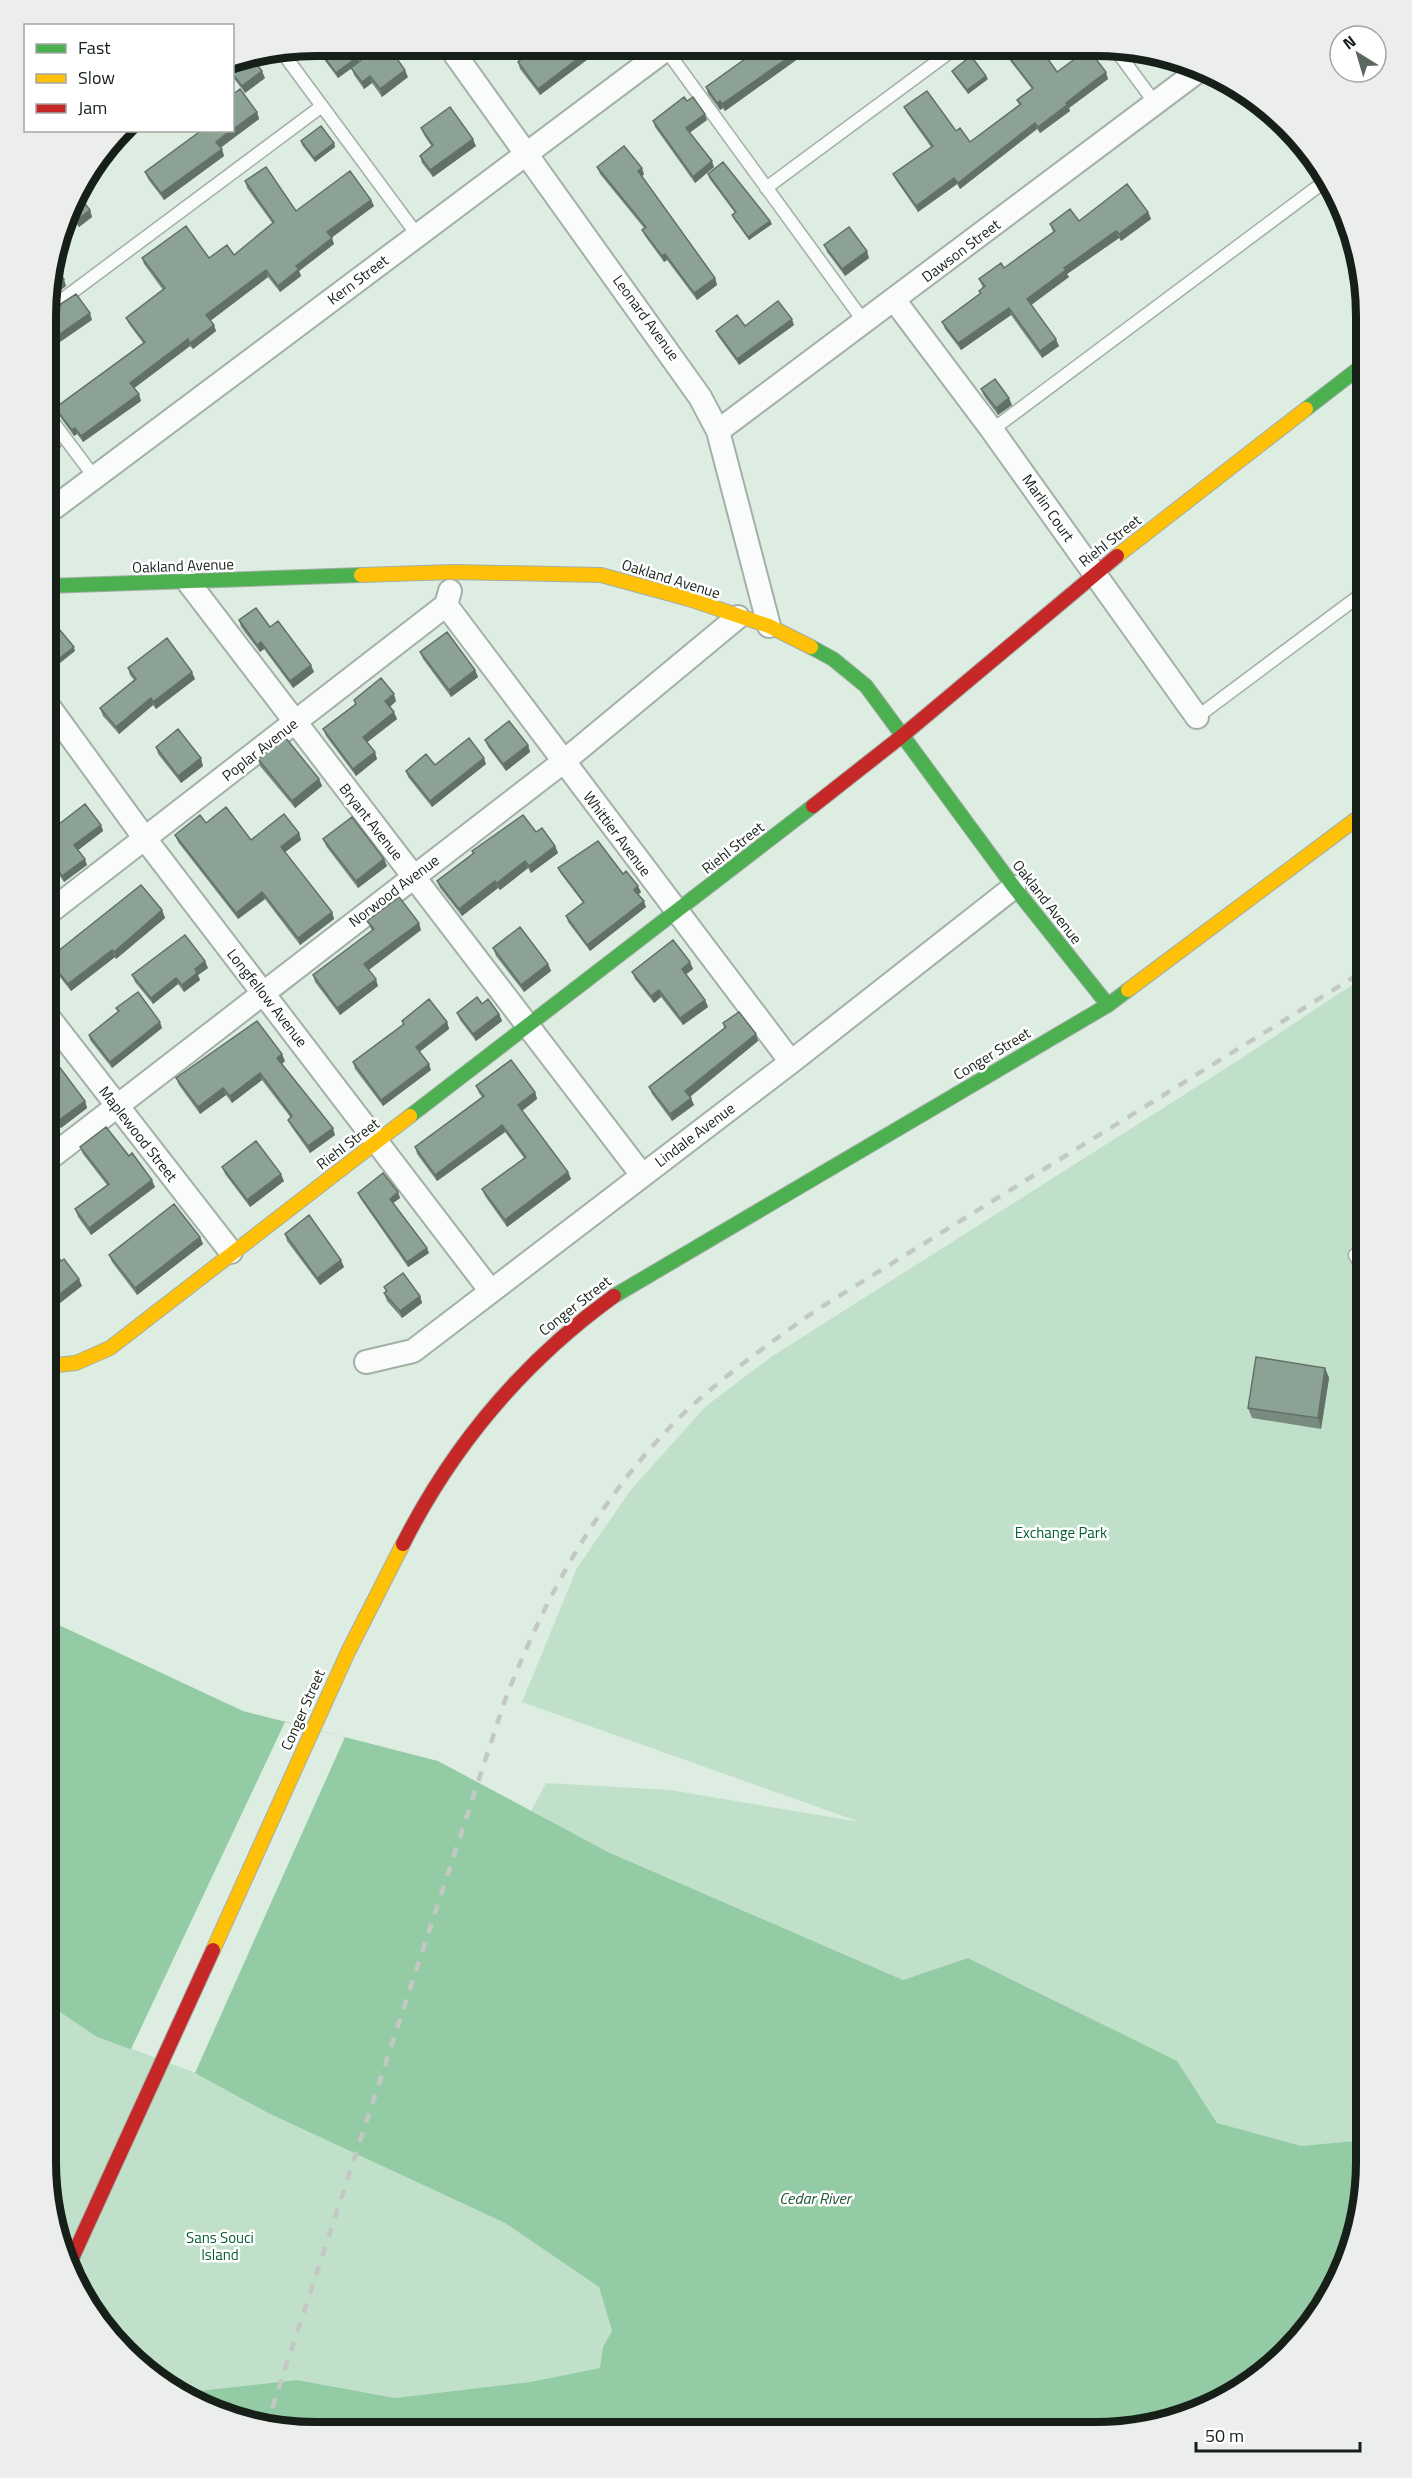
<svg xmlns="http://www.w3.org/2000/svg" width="1412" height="2478" viewBox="0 0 1412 2478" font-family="'Titillium Web',sans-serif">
<rect width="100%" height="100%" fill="#ddede2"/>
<path fill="#c0e0c9" d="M1367,975L1366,2140L1301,2147L1217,2123L1176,2061L968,1958L903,1980L608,1852L531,1811L546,1783L670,1790L860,1822L522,1702L577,1568L630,1491L705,1407L771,1357L1242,1058Z
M45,2002L97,2037L195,2073L268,2113L505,2223L599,2287L612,2331L603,2347L601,2368L530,2382L395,2398L297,2380L181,2393L137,2366L91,2313L59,2250L45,2162Z"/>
<path fill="#93cba4" d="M46,1619L243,1711L438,1761L608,1852L903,1980L968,1958L1177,2061L1217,2123L1301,2146L1366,2140V2180L1347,2266L1311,2327L1261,2377L1184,2419L1096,2433L280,2431L212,2412L181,2393L297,2380L395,2398L530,2382L600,2368L603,2347L612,2331L599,2287L505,2223L268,2113L195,2073L97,2037L45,2002Z"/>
<path fill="#ddede2" d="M285,1722L345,1737L195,2073L131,2049Z"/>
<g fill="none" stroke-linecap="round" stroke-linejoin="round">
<g stroke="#a3afa7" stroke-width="15">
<path id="lane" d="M664,47L865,323
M1116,50L1155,103
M282,52L418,236
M766,188L954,49
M47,311L322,106
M47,414L95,478
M992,430L1328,179
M1197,717L1367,590
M1355,1255L1367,1276"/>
</g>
<g stroke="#a3afa7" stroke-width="26">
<path id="street" d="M449,46L700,397L718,431L769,626
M895,301L992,430L1197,717
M718,431L1202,68
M47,513L669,47
M189,583L642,1175
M446,605L791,1062
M47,704L146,840L490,1290
M47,914L446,605L450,591
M46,1014L231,1252
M46,1161L563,762L738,617
M366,1362L413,1351L791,1062L1014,887"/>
</g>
<g stroke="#a3afa7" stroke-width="16">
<path id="fast" d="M1306,409L1367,362
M47,586L361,575
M811,647L833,659L866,686L1014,887L1108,1005
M410,1116L813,806
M614,1296L1108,1005L1128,990"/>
</g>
<g stroke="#a3afa7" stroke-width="16">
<path id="slow" d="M1117,556L1306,409
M361,575L454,572L601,575L689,599L769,626L811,647
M1128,990L1367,811
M46,1366L76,1363L110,1348L410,1116
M213,1950L348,1652L403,1544"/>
</g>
<g stroke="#a3afa7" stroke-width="16">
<path id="jam" d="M813,806L902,736L1117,556
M403,1544C454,1443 523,1362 614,1296
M68,2267L213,1950"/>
</g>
<use href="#lane" stroke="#fafcfb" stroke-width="12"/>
<use href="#street" stroke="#fafcfb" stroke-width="22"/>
<use href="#fast" stroke="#4caf50" stroke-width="14"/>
<use href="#slow" stroke="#ffc107" stroke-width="14"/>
<use href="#jam" stroke="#c62828" stroke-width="14"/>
<path stroke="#c4c8c5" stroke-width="4.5" stroke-dasharray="10 10" stroke-linecap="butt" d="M266,2427L505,1700C547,1592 601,1494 685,1412C725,1375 770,1343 815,1311L1367,969"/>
</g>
<path fill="#788b7f" d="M313,45H316L357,57L359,62L408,77L382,97L372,83L364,89L354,75L352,68L338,78Z
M538,46L604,47L540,95L520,69L518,62Z
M750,48H813L725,111L723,108L720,110L708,94L706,87L744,60L742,53Z
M1005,52L1057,72L1108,79L1069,108L1070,111L1040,133L1037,129L960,189L957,184L918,212L896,180L893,174L931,147L907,113L904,107L956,131L970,142L1019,105L1017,100L1032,89L1008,58Z
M232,62L265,78L245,93L232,76Z
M952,71L988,79L968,94L954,75Z
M687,101L707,120L690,132L714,167L695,183L655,127L653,121Z
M257,112L259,119L221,147L224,156L164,200L148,179L145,172Z
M421,128L476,146L433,177L422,163L420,156L432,147L424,135Z
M301,141L334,143L335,147L315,162L302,145Z
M597,167L644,174L642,176L715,278L717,285L697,300L667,260L664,262L645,236L642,230L644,228L600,174Z
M708,174L772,224L749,240L733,218L732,215L735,213L709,178Z
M245,181L296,211L371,200L374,206L331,237L334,244L299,271L301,276L280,292L268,277L210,320L216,331L193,349L190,346L134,388L141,401L83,442L77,434L74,436L58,414L55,408L143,343L129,324L126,318L163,290L144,264L142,258H209L234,255L273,224L247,188Z
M73,196L90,210L92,217L79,227L68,213Z
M1148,212L1151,219L1121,241L1119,238L1067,274L1069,277L1031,304L1059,346L1042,358L1011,315L961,350L945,329L942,322L980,293L979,291L983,288L979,279L1004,268L1053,232L1050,224Z
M824,245L869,258L845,276L827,252Z
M794,325L739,365L718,336L716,331L745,326Z
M981,389L1012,405L998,415L984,396Z
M239,620L270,627L314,672L293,688L264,649L260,652L241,627Z
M420,652L475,670L478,677L451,697L423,659Z
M128,668L195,679L156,709L153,705L119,734L103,716L100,708L134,680L130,675Z
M354,700L396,701L390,707L397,719L367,742L377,759L356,776L326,736L323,729L355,704Z
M485,740L528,745L530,752L506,771L488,747Z
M156,747L203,766L181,783L158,754Z
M258,759L319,779L322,786L295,808L260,766Z
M486,764L432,807L408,777L406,771Z
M206,823L251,840L299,833L301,840L285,852L332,912L334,919L300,945L265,899L238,919L178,842L175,835Z
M59,824L101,825L103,831L78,850L87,865L64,882L47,858V826Z
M536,832L555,846L558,853L531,873L528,868L500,890L498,888L462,916L440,888L437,881L473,853L472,851Z
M323,839L384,859L387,866L358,888L326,846Z
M558,868L623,874L641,892L638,894L646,907L590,951L568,922L566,916L583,903L561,874Z
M162,910L165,918L116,959L115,957L71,991L51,966L48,959Z
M367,921L421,930L369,970L378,986L340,1015L315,982L313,975L372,931Z
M493,948L548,964L551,971L524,992L496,956Z
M690,962L693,969L686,974L705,1000L708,1007L683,1025L661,997L654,1003L635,979L632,972Z
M208,968L198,975L200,980L184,992L178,984L153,1004L135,982L132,975Z
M482,1004L499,1014L502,1021L476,1041L460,1020L457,1013Z
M116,1008L162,1028L112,1068L90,1040L89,1035L118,1012Z
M402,1021L447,1022L449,1029L419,1052L431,1070L383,1106L355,1069L353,1062L403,1025Z
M723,1023L756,1034L758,1041L690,1097L694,1105L672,1121L652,1094L649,1087L724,1028Z
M46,1049L85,1101L87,1108L61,1128L46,1107Z
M285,1061L282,1064L335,1135L310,1153L291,1126L288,1120L291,1118L262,1080L232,1103L226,1095L200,1114L179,1085L176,1078Z
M476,1086L535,1092L537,1099L522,1111L568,1172L571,1179L507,1227L485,1196L482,1189L524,1158L505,1132L437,1181L417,1154L415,1147L482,1097L479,1093Z
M80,1147L129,1156L155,1187L91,1235L78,1217L75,1209L107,1185L83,1154Z
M222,1167L284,1181L250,1207L225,1174Z
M398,1192L400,1198L393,1203L429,1253L408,1267L360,1198L358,1193Z
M285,1234L344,1267L320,1285L287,1241Z
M200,1237L203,1244L137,1295L112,1262L109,1255Z
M384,1287L420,1296L422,1303L402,1318L387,1301L384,1293L386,1292Z
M1325,1368L1329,1378L1321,1429L1252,1418L1248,1408Z"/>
<path fill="#627168" d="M593,47H604L540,95L538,89Z
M802,48H813L725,111L722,104Z
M357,57L360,62L338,78L336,73Z
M405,70L408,77L382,97L380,89Z
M262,71L265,78L245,93L242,86Z
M1106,72L1108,79L1069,108L1070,111L1040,133L1038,127L1066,103Z
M370,76L372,83L364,89L362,82Z
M986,76L988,79L968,94L967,90Z
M720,101L723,108L720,110L717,103Z
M257,112L259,119L219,149L216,142Z
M705,114L707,120L688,134L686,128Z
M1035,123L1037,129L960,189L958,183Z
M123,130H133L109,149Z
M473,139L476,146L433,177L430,170Z
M334,143L335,147L315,162L314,158Z
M222,149L224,156L164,200L161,193Z
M712,161L714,167L695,183L693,177Z
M642,168L644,174L641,178L638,171Z
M954,178L957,184L918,212L916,206Z
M371,200L374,206L330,239L327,232Z
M90,210L92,217L79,227L77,220Z
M1148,212L1151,219L1121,241L1119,234Z
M770,221L772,224L749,240L748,237Z
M1116,231L1119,238L1067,274L1069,277L1030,306L1027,299L1064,268Z
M332,238L334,244L299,271L301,276L280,292L278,286L296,266Z
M867,251L869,258L845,276L842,269Z
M665,254L667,260L664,262L662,256Z
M266,270L268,277L209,322L206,315Z
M715,278L717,285L697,300L694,293Z
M64,279L66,286L47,301V291Z
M1009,308L1011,315L961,350L958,343Z
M90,313L92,320L47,351V343Z
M792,319L794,325L739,365L737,359Z
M214,325L216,331L193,349L190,343Z
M188,339L190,346L133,389L130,383Z
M1056,339L1059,346L1042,358L1040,351Z
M139,394L141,401L83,442L81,436Z
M1009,398L1012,405L998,415L996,408Z
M75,428L77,434L74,436L72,430Z
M58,439L61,447L47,458V448Z
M261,642L264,649L260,652L257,645Z
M74,647L75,651L50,671L48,667Z
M311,665L314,672L293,688L290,681Z
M475,670L478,677L451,697L449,690Z
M192,672L195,679L156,709L153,702Z
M394,694L396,701L388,708L385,701Z
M151,698L153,705L119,734L116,727Z
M394,712L397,719L365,744L363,737Z
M528,745L530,752L506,771L503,764Z
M375,752L377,759L356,776L353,769Z
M201,758L203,766L181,783L178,776Z
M484,758L486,764L432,807L430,801Z
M319,779L322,786L295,808L292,801Z
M101,825L103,831L77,851L74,845Z
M299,833L301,840L284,853L281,847Z
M555,846L558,853L531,873L529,866Z
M85,859L87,865L64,882L62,876Z
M384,859L387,866L358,888L356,881Z
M525,861L528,868L500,890L497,883Z
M495,881L498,888L462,916L459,909Z
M638,886L641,892L637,896L634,890Z
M262,892L265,899L238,919L236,913Z
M644,901L646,907L590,951L587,945Z
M162,910L165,918L116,959L114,952Z
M332,912L334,919L300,945L298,938Z
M419,923L421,930L367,971L364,964Z
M112,950L115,957L71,991L68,984Z
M205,961L208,968L198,975L200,980L184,992L182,985L195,969Z
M690,962L693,969L684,976L682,969Z
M548,964L551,971L524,992L521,985Z
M176,978L178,984L153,1004L151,998Z
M376,979L378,986L340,1015L337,1008Z
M659,990L661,997L654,1003L651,996Z
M705,1000L708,1007L683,1025L680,1018Z
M499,1014L502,1021L476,1041L473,1034Z
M160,1022L162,1028L112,1068L110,1062Z
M447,1022L449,1029L418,1053L416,1047Z
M756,1034L758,1041L688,1098L685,1091Z
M282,1054L285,1061L280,1065L277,1058Z
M429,1064L431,1070L383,1106L381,1100Z
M260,1073L262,1080L232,1103L230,1096Z
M223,1088L226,1095L200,1114L198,1107Z
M535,1092L537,1099L520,1112L518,1105Z
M691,1098L694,1105L672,1121L670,1114Z
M85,1101L87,1108L61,1128L58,1121Z
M502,1125L505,1132L437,1181L435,1175Z
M333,1128L335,1135L310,1153L308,1146Z
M568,1172L571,1179L507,1227L505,1220Z
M281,1174L284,1181L250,1207L247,1200Z
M152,1180L155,1187L91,1235L89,1228Z
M398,1192L400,1198L392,1204L390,1199Z
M200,1237L203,1244L137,1295L135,1288Z
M427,1248L429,1253L408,1267L407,1262Z
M341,1260L344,1267L320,1285L317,1278Z
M79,1279L82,1286L46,1314V1305Z
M420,1296L422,1303L402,1318L400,1311Z
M1325,1368L1329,1378L1321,1429L1318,1418Z"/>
<path fill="#8ca294" stroke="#627168" stroke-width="1.5" d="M315,45H349L357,57L336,73Z
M381,45H387L405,70L380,89L370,76L362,82L351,68Z
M538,46L593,47L538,89L518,62Z
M750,48H802L722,104L720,101L717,103L706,87L745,59L742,53Z
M1008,49H1041L1057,72L1087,50H1089L1106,72L1066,103L1067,105L1038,127L1035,123L958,183L954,178L916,206L893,174L933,146L904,107L927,91L956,131L960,128L970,142L1021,104L1017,100L1033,88L1005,52Z
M971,56L986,76L967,90L952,71Z
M252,58L262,71L242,86L232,73V62Z
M240,89L257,112L232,130V95Z
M684,97L687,101L693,97L705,114L686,128L712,161L693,177L653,121Z
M450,107L473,139L430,170L420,156L433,145L421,128Z
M321,126L334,143L314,158L301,141Z
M202,130H231L216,142L222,149L161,193L145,172Z
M624,146L642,168L638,171L715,278L694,293L665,254L662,256L642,230L646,227L597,167Z
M723,162L770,221L748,237L732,215L736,212L708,174Z
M266,167L296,211L350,171L371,200L327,232L332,238L296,266L299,269L278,286L266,270L206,315L214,325L190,343L188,339L130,383L139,394L81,436L75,428L72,430L55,408L145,342L126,318L165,288L142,258L186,226L209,258L227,245L234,255L274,222L245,181Z
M1127,184L1148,212L1119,234L1116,231L1064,268L1066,270L1027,299L1056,339L1040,351L1009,308L958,343L942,322L981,293L979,291L985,286L979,279L1001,263L1004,268L1055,231L1050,224L1070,209L1079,221Z
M76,192L90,210L77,220L69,210L73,196Z
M849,227L867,251L842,269L824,245Z
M52,264L64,279L47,291V281Z
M76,294L90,313L47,343V313Z
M778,301L792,319L737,359L716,331L737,315L745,326Z
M995,379L1009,398L996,408L981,389Z
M47,424L58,439L47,448Z
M256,608L270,627L278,621L311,665L290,681L261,642L257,645L239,620Z
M54,623L74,647L48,667L47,665V629Z
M447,632L475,670L449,690L420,652Z
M167,638L192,672L153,702L151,698L116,727L100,708L136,679L128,668Z
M381,678L394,694L385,701L394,712L363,737L375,752L353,769L323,729L356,704L354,700Z
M509,721L528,745L503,764L485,740Z
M178,729L201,758L178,776L156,747Z
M285,737L319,779L292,801L258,759Z
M469,738L484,758L430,801L406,771L426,754L435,765Z
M85,804L101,825L74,845L85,859L62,876L47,855V826L56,820L59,824Z
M226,807L251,840L284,814L299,833L281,847L332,912L298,938L262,892L236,913L175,835L200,815L206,823Z
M523,815L536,832L542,828L555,846L529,866L525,861L497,883L495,881L459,909L437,881L474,853L472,851Z
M352,817L384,859L356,881L323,839Z
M598,841L623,874L626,871L638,886L634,890L644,901L587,945L566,916L584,902L558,868Z
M141,885L162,910L114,952L112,950L68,984L48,959Z
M399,897L419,923L364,964L376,979L337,1008L313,975L374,929L367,921Z
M520,927L548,964L521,985L493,948Z
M185,935L205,961L195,969L197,973L182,985L176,978L151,998L132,975Z
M673,940L690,962L682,969L705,1000L680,1018L659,990L651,996L632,972Z
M138,992L160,1022L110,1062L89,1035L119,1011L116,1008Z
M477,997L482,1004L488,999L499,1014L473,1034L457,1013Z
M429,999L447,1022L416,1047L429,1064L381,1100L353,1062L404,1024L402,1021Z
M739,1012L756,1034L685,1091L691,1098L670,1114L649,1087L726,1027L723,1023Z
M257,1021L282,1054L277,1058L333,1128L308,1146L288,1120L292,1116L260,1073L230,1096L223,1088L198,1107L176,1078Z
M46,1049L85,1101L58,1121L46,1104Z
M511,1060L535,1092L518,1105L568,1172L505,1220L482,1189L526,1157L502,1125L435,1175L415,1147L484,1096L476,1086Z
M106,1127L129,1156L132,1153L152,1180L89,1228L75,1209L109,1184L80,1147Z
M256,1141L281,1174L247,1200L222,1167Z
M383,1173L398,1192L390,1199L427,1248L407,1262L358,1193Z
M174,1204L200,1237L135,1288L109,1255Z
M309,1215L341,1260L317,1278L285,1234Z
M46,1241L61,1261L64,1259L79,1279L46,1305Z
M403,1273L420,1296L400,1311L384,1293L387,1291L384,1287Z
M1256,1357L1325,1368L1318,1418L1248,1408Z"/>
<g text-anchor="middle" stroke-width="5" stroke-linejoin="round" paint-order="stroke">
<g font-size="15" fill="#162019" stroke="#fff">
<text transform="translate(961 251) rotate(-37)" y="5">Dawson Street</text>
<text transform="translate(358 280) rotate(-37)" y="5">Kern Street</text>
<text transform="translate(646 318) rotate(54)" y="5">Leonard Avenue</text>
<text transform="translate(1048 508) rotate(55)" y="5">Marlin Court</text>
<text transform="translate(1110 541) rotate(-38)" y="5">Riehl Street</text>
<text transform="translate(183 566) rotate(-2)" y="5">Oakland Avenue</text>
<text transform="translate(671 579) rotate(17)" y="5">Oakland Avenue</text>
<text transform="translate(260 750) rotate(-38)" y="5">Poplar Avenue</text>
<text transform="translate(371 822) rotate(52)" y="5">Bryant Avenue</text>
<text transform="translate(617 834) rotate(53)" y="5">Whittier Avenue</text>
<text transform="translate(733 848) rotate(-38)" y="5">Riehl Street</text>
<text transform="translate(394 891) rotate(-37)" y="5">Norwood Avenue</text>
<text transform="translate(1047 902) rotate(52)" y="5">Oakland Avenue</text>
<text transform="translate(267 998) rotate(52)" y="5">Longfellow Avenue</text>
<text transform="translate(992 1054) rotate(-31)" y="5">Conger Street</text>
<text transform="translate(138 1134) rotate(52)" y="5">Maplewood Street</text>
<text transform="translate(695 1135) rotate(-37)" y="5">Lindale Avenue</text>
<text transform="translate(348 1144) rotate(-37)" y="5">Riehl Street</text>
<text transform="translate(575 1306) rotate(-38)" y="5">Conger Street</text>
<text transform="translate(303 1710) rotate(-66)" y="5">Conger Street</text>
</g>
<g font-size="15" fill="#055f31" stroke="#fff">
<text x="1061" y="1538">Exchange Park</text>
<text x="220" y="2243">Sans Souci<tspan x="220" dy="17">Island</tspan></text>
</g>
<g font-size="16" font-style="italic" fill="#1f5533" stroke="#fff">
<text x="815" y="2204">Cedar River</text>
</g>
</g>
<path d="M0 0H1412V2478H0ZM316 56H1096A260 260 0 0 1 1356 316V2162A260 260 0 0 1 1096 2422H316A260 260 0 0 1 56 2162V316A260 260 0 0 1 316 56Z" fill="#eceded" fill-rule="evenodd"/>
<path fill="none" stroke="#162019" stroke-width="8" d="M316 56H1096A260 260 0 0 1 1356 316V2162A260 260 0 0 1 1096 2422H316A260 260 0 0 1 56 2162V316A260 260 0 0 1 316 56Z"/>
<rect x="24" y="24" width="210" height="108" fill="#ffffff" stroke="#a2a6a3" stroke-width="1.5"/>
<rect x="36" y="44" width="30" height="9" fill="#4caf50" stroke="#a2a6a3" stroke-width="1.5"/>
<text x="78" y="54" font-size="18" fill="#162019">Fast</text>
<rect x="36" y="74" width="30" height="9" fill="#ffc107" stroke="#a2a6a3" stroke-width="1.5"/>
<text x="78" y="84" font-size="18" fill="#162019">Slow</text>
<rect x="36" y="104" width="30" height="9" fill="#c62828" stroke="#a2a6a3" stroke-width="1.5"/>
<text x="78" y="114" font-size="18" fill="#162019">Jam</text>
<g transform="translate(1358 54) rotate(323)"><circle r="28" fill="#ffffff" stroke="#a2a6a3" stroke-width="1.5"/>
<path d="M0-4.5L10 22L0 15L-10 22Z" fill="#5c685f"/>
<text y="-9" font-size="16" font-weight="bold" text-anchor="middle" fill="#162019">N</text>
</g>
<path d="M1196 2442v9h164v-9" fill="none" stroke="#162019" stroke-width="3"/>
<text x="1205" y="2442" font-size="18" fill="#162019" stroke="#ffffff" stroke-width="4.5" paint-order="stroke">50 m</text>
</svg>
